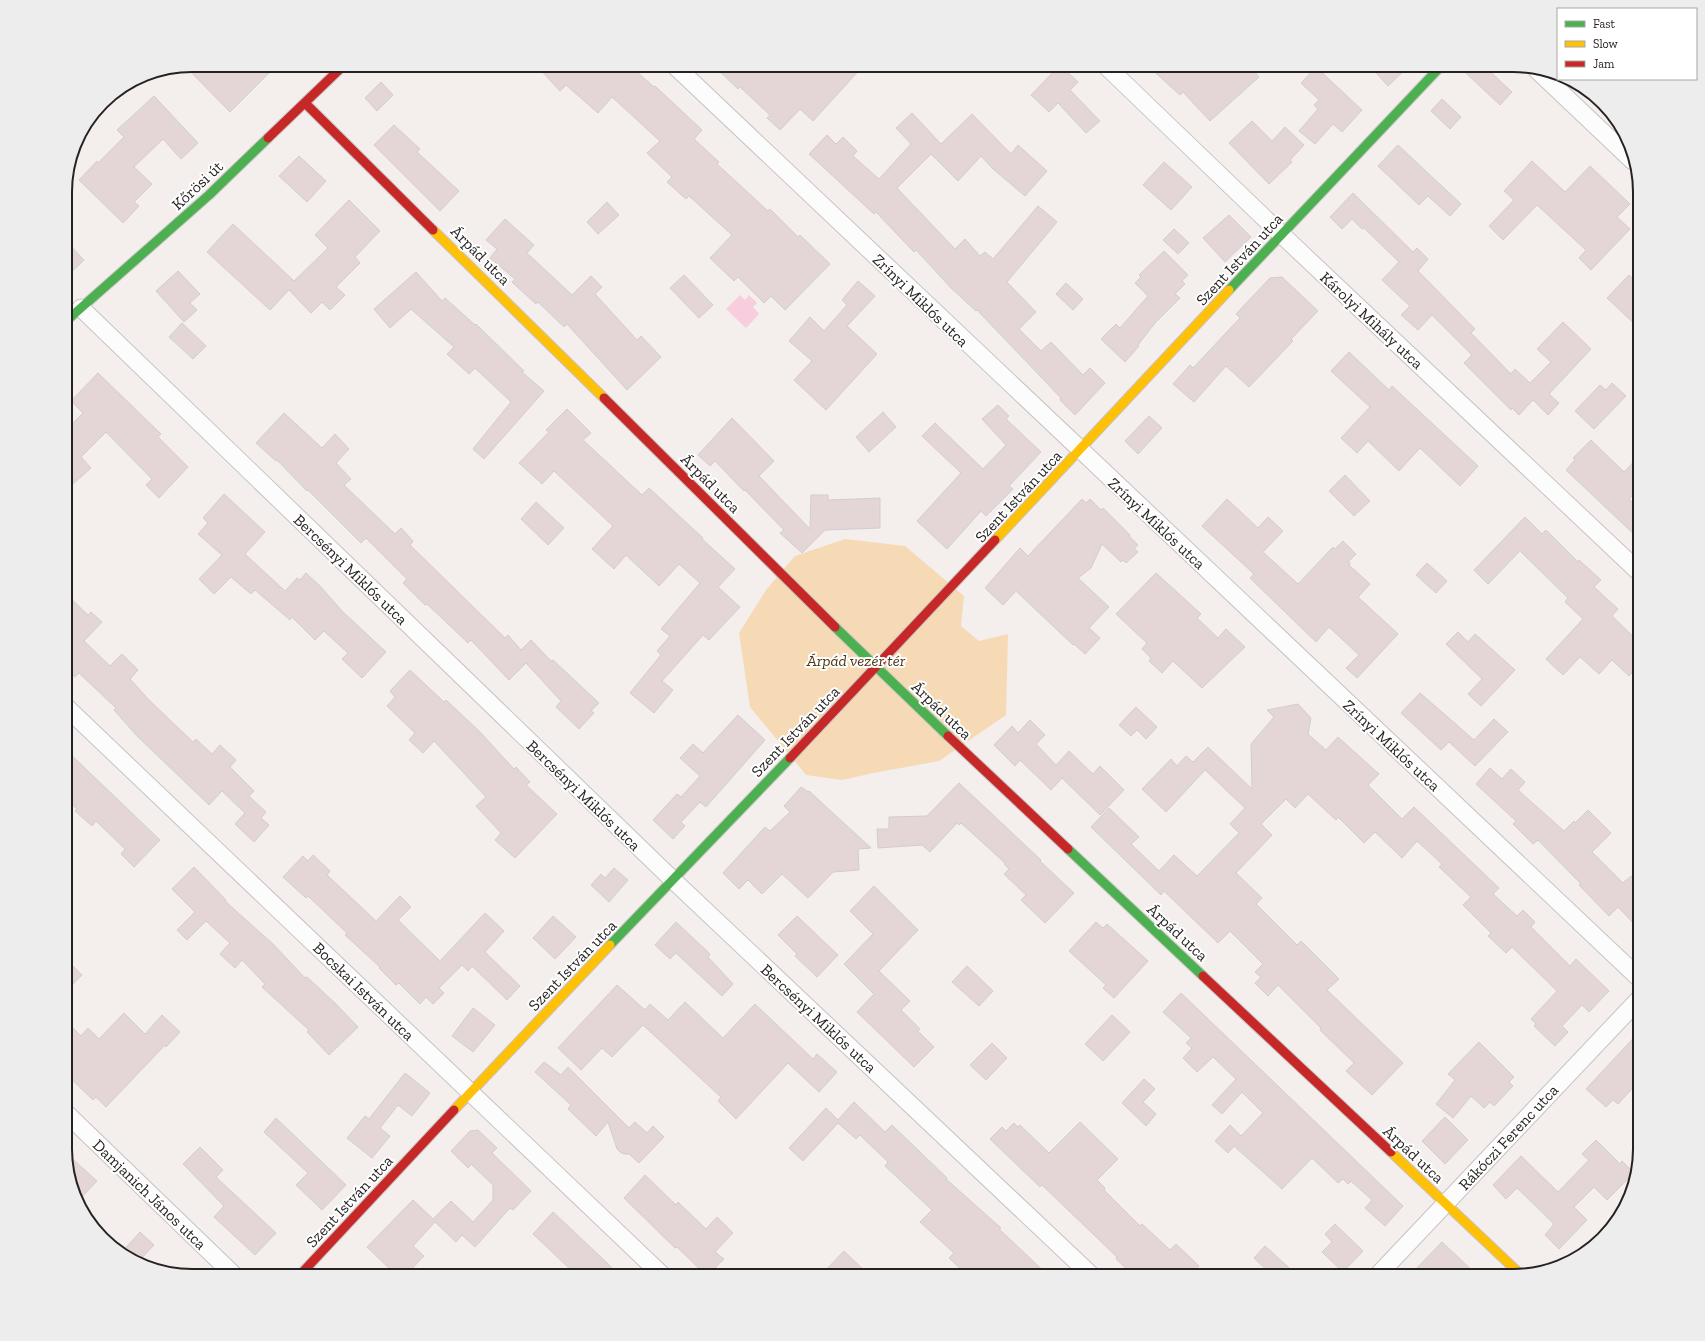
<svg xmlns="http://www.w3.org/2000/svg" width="1705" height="1341" viewBox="0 0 1705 1341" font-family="'Zilla Slab',serif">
<rect width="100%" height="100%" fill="#f4eeed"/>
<path fill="#f5dab5" d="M845,539L905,546L964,596L961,626L979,641L1008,634L1006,715L939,761L873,773L842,780L806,775L750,707L739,633L766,590L795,556Z"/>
<path fill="#f8cede" d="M740,295L745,300L749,295L757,303L753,307L759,314L746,328L726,309Z"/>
<path fill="#e4d6d6" stroke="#d2cdcd" d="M192,65H277L230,112L185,66Z
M536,65H629L654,87L655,86L702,130L694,139L719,162L717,164L768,211L770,209L798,237L800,235L830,264L785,310L771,296L764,303L738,277L734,281L710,258L732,235L689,196L686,199L667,182L672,177L647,153L660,141L612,97L598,113L566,85L560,91Z
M713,65H864L813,121L800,109L780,130L767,118L770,115L740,87L738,89Z
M1060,65L1078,82L1070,90L1100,121L1086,133L1058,103L1049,112L1031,95Z
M1147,65H1249L1259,77L1210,121L1183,92L1180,95Z
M1369,65H1410L1388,86Z
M1474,65H1483L1512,92L1500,105L1466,73Z
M1316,67L1362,110L1342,132L1333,124L1315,144L1299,131L1318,109L1314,105L1319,100L1301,83Z
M381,82L393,95L377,111L365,98Z
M154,96L198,143L181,159L163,139L134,167L152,184L134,202L139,206L123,223L79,180L97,161L98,163L124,137L117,130Z
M1442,99L1461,117L1450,129L1431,111Z
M912,113L941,144L972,114L1011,154L1018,145L1047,171L1025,196L993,169L981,156L958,181L931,154L897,188L955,249L965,239L980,256L985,252L993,259L1038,206L1057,222L1007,282L1036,312L1019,329L1041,351L1051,342L1083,375L1090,368L1105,383L1075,415L1060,400L1061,398L977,310L976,311L951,288L916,250L914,252L876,212L874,214L809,154L827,135L836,144L843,137L857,151L853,156L879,179L911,144L896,128Z
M1252,121L1272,141L1285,127L1304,145L1290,160L1292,162L1269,184L1229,143Z
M394,125L420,149L417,152L459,191L440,211L374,145Z
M1398,145L1461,204L1450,216L1428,196L1419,205L1378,166Z
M299,156L326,181L307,202L279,176Z
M1532,161L1565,192L1590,166L1630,204L1617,217L1630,229L1591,270L1579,258L1586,250L1537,205L1503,240L1489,226L1514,200L1504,191Z
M1164,162L1192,187L1171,210L1143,185Z
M1353,193L1413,252L1417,248L1428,259L1418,271L1475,329L1471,333L1511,374L1515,369L1530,383L1551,362L1537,349L1563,322L1591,349L1549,394L1559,403L1548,415L1533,400L1519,415L1512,408L1511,410L1464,363L1472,355L1432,315L1418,330L1401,315L1410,306L1382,280L1399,262L1364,228L1362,229L1352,219L1342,229L1330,217Z
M349,200L380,231L355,257L360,263L336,287L345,295L330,310L322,302L311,313L289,290L270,310L207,252L233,224L294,281L328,248L315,235Z
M607,202L619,215L598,234L587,222Z
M1229,215L1251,237L1225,262L1203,238Z
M505,219L534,245L527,253L572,295L591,276L602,287L595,294L637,340L641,336L661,357L627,390L567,324L564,327L538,302L536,304L512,282L515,279L490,258L497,249L486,240Z
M1174,229L1189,243L1178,254L1163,240Z
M65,240L84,260L65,278Z
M1164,251L1188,275L1182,281L1185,284L1175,294L1180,298L1155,323L1138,345L1139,346L1125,362L1101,339L1116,324L1120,328L1148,296L1135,283L1141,277L1139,275Z
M178,271L200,294L190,303L197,310L184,322L156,291Z
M416,272L442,301L445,298L475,325L476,324L524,371L522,372L544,391L484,459L473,449L511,402L475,368L469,374L447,354L454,347L411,309L390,328L374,309Z
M684,275L713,305L699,318L670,288Z
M1629,275L1640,286V329L1607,298Z
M1282,277L1318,311L1291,339L1293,341L1249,387L1226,366L1194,402L1173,384L1190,365L1193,368L1240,318L1236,314L1270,278Z
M858,281L875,296L847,326L877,354L826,410L794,380L812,361L789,341L810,317L824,331L847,305L842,300Z
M1066,283L1083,299L1073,310L1056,294Z
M182,323L206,346L193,359L169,337Z
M1349,352L1389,390L1392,386L1478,466L1460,486L1420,448L1399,471L1368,441L1357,453L1341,438L1370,407L1331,371Z
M98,373L161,434L158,437L188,467L159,498L146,485L152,479L106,432L81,457L91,468L65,491V431L83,413L71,401Z
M1612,383L1626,396L1594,429L1575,411L1600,385L1606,390Z
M998,405L1009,416L1006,419L1041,452L1009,486L1013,489L986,516L981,511L947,549L917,521L961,473L922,436L935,423L983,469L1006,445L982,419Z
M567,409L591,433L583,440L642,495L649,488L703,538L702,539L735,569L718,587L740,607L709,640L703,635L662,681L673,690L654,713L630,693L661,655L657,651L670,636L661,629L700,583L679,564L659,586L626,555L614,569L592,549L613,526L554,471L542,484L519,463L549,432L546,430Z
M883,412L896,427L869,452L856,437Z
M284,413L322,448L335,434L349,449L336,463L351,479L344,485L395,534L401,528L413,541L410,545L505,638L508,635L521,650L531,640L551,661L553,660L599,703L591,711L594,713L579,729L556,707L561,701L526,663L509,680L471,640L468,643L427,604L425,605L403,583L407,579L366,538L361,543L308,490L307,491L277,460L276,461L256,443Z
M1149,416L1162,428L1138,454L1125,441Z
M732,418L774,461L759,476L810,529L811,495H828V500L880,498V528L825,530L802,553L780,533L784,530L745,490L744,491L715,461L710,466L698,455Z
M1591,440L1624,472L1640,455V487L1629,499L1640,510V540L1566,470L1575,460L1573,458Z
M1345,475L1370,501L1354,516L1329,491Z
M224,494L265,532L245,554L285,591L297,578L300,580L306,573L320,586L343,612L386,652L362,678L342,659L348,653L324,631L315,640L292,617L290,620L255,590L251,594L231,577L214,594L199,579L222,555L198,534L208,523L203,518Z
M1082,499L1086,503L1090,499L1101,510L1103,508L1130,535L1129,536L1138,545L1134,548L1138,552L1126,563L1123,560L1121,562L1102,544L1091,568L1078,578L1109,607L1089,628L1100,638L1085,654L1074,644L1073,645L1016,591L1003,605L985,588L1020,548L1028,556Z
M1227,499L1258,528L1268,517L1283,531L1263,552L1298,584L1333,547L1335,549L1343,541L1356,554L1348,562L1350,563L1349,565L1370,584L1358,597L1398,634L1357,678L1346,668L1359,655L1329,627L1316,642L1250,578L1254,574L1202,526Z
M536,502L564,528L548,545L521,519Z
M1525,517L1542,534L1546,530L1578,562L1579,560L1601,580L1594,587L1618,609L1612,616L1640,643V664L1629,676L1612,660L1599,674L1580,657L1563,675L1546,659L1583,619L1565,602L1568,598L1520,551L1488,584L1474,570Z
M1427,563L1447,581L1436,593L1416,575Z
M1156,573L1201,614L1197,618L1218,638L1226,629L1245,647L1202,688L1173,661L1162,673L1149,661L1151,658L1142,649L1147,643L1116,614Z
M65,593L88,615L91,612L102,622L84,641L110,666L122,654L138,670L130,679L148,699L193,742L196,739L212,754L220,745L236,760L230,767L254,791L249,796L266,812L261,818L269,825L254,842L235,824L245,813L222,791L209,805L137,736L114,710L116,708L79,673L75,677L65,667Z
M1458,632L1468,642L1475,634L1515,670L1481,706L1468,694L1482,679L1446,644Z
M410,670L444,702L446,700L480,732L514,769L516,767L530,782L526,785L557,814L515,858L495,840L501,833L476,806L486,797L434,741L423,753L409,740L415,733L387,706L395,697L390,691Z
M1420,693L1474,740L1494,719L1508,732L1475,766L1449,742L1441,750L1401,713Z
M1298,704L1311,718L1308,734L1326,750L1338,737L1379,774L1368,785L1402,819L1414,807L1499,888L1493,894L1517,916L1523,910L1535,922L1531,927L1570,966L1576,959L1609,991L1589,1012L1582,1005L1562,1026L1568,1032L1555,1046L1534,1026L1536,1024L1531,1019L1557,991L1512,947L1506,953L1488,936L1491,933L1463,905L1471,897L1439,867L1442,864L1417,841L1402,858L1375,832L1364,843L1338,817L1336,820L1308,794L1295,808L1286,799L1261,824L1272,835L1236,873L1262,898L1256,904L1297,945L1301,941L1339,979L1327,990L1403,1063L1372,1095L1346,1071L1354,1063L1320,1030L1321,1028L1278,985L1268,996L1255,983L1261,977L1255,972L1263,964L1230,931L1218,943L1164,891L1161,895L1091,827L1109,808L1139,837L1131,844L1159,871L1174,855L1197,876L1239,833L1230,824L1245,808L1205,770L1166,812L1142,789L1171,759L1177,766L1186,756L1193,762L1208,747L1252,789L1251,744L1274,717L1267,710Z
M1136,707L1157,727L1146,739L1137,730L1131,736L1119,725Z
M738,715L765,740L706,807L700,802L681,822L685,826L673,839L653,820L677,794L681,797L700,776L680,758L693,744L703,753Z
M1030,720L1045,735L1036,744L1056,765L1069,751L1093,774L1100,766L1124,790L1100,815L1062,778L1051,790L1020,760L1015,766L994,745L1012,726L1018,733Z
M65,749L160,840L134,867L121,854L125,849L96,821L92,826L75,811L77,809L65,798Z
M1490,768L1502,779L1511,769L1525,782L1518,790L1564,831L1574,821L1575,823L1588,810L1611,833L1592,852L1623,883L1631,876L1640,885V930L1618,907L1609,916L1579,885L1581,884L1538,840L1533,844L1513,824L1516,821L1476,784Z
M959,783L1041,860L1040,861L1074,893L1045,923L1021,900L1026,895L1004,874L1009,869L1004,864L1005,863L961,823L959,825L957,823L930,852L922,845L878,848L877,829H889V817L927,816Z
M801,787L808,792L809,791L871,848L858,849L859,870L833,872L808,898L782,874L762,894L748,880L739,889L723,873L765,827L770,831L790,812L784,806Z
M313,855L330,871L327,875L376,921L400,896L411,907L398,920L440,961L485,913L504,931L485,952L520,986L507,1000L472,966L468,971L462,965L439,988L444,993L433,1004L426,997L420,1004L399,983L396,985L379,968L380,967L345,935L347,933L308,896L306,898L283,877L303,856L308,861Z
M194,867L226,900L225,901L274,945L305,978L307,977L336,1004L358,1027L329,1055L307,1032L309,1030L262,987L265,984L242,960L235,968L220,954L230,943L206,921L187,940L177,930L195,912L172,889Z
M614,868L628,880L609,902L591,885L601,874L605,878Z
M874,886L918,930L879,971L910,1001L901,1010L920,1029L918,1031L934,1047L914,1067L857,1012L874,994L844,964L873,934L850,911Z
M553,916L576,937L555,959L533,938Z
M797,916L838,955L817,977L795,956L797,954L778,935Z
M676,922L710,954L708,957L733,984L722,996L676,953L670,959L655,945Z
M1096,922L1103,928L1107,924L1148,961L1114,998L1103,988L1106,985L1069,951Z
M65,958L82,975L65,992Z
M967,966L993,991L979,1006L952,982Z
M617,985L645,1010L650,1004L668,1020L685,1002L723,1038L755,1004L813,1059L817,1054L837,1072L819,1092L788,1063L736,1119L718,1101L721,1097L643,1025L612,1057L602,1048L581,1070L558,1048Z
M1181,993L1403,1206L1385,1226L1365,1208L1372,1200L1351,1181L1348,1184L1343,1179L1338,1183L1312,1158L1282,1189L1234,1146L1228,1153L1215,1141L1230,1125L1241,1136L1263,1113L1242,1092L1222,1114L1212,1105L1236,1079L1213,1057L1197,1072L1183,1058L1192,1048L1186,1043L1191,1038L1163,1012Z
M473,1008L495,1025L473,1052L452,1036Z
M124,1013L145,1034L162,1015L180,1032L166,1047L165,1045L106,1107L96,1097L93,1100L65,1073V1036L73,1028L81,1036L88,1028L99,1039Z
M1112,1015L1130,1032L1103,1061L1085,1044Z
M1640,1031V1080L1618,1104L1613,1100L1606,1107L1586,1089Z
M1479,1042L1514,1077L1509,1082L1513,1086L1494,1106L1490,1102L1484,1108L1471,1096L1453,1118L1436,1104L1455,1080L1448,1074Z
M992,1043L1007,1058L986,1080L970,1065Z
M544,1062L561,1075L568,1067L629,1128L635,1122L647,1133L653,1126L664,1137L639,1163L629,1154H624L620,1152L617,1149L608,1122L596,1136L568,1109L571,1105L535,1072Z
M405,1073L430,1093L412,1116L398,1105L380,1128L390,1136L372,1158L347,1138L365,1116L369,1119Z
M1144,1079L1155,1089L1143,1102L1156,1114L1146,1126L1122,1103Z
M854,1102L885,1132L892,1125L947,1178L946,1179L1001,1228L999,1229L1049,1276H995L988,1269L981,1276H968L949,1258L954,1253L920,1222L932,1210L885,1166L888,1162L860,1135L856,1139L838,1123L803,1161L789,1148L826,1108L838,1120Z
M1445,1117L1468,1140L1445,1164L1422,1141Z
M276,1118L346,1185L322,1210L296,1185L308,1173L264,1132Z
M1080,1122L1118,1159L1097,1180L1105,1188L1104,1190L1140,1226L1142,1224L1170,1250L1176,1244L1199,1266L1190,1276H1134L1116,1259L1117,1257L1042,1185L1040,1187L990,1139L1002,1127L1006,1131L1014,1123L1018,1127L1020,1125L1049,1153Z
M478,1130L497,1148L492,1153L531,1191L513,1210L510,1208L475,1247L462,1235L456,1242L435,1222L413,1246L424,1256L405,1276H397L367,1247L413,1200L433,1219L451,1201L473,1222L493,1200V1185L471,1164L468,1168L451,1151L470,1131Z
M1596,1140L1620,1164L1622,1161L1634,1173L1607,1200L1594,1187L1574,1207L1587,1220L1559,1249L1545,1235L1554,1224L1517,1188L1506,1199L1493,1185L1521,1156L1558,1192L1589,1160L1582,1154Z
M200,1147L223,1170L216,1177L276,1233L255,1255L214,1217L224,1206L183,1164Z
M65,1152L97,1181L77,1202L65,1157Z
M645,1175L676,1205L678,1202L706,1229L717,1217L733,1233L715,1252L724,1259L707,1276L677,1247L675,1248L624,1198Z
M553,1212L604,1260L620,1276H564L570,1269L533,1234Z
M1335,1224L1363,1251L1343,1272L1322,1252L1332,1242L1325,1234Z
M140,1232L154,1245L138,1262L121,1253Z
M1442,1242L1478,1276H1409Z
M1265,1246L1298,1276H1273L1254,1258Z
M844,1251L870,1276H820Z"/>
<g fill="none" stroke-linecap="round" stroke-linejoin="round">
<g stroke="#c7c3c2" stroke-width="19">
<path id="street" d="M674,65L1640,979
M1105,65L1281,234L1640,573
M1536,69L1633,161
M81,308L674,881L1092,1276
M65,706L663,1276
M65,1112L235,1276
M1377,1276L1640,998"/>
</g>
<g stroke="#c7c3c2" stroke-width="11">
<path id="fast" d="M1229,290L1442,65
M65,322L209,195L268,138
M835,627L948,736
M1068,849L1203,976
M610,945L790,758"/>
</g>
<g stroke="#c7c3c2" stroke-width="11">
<path id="slow" d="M433,230L604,398
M995,540L1229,290
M454,1110L610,945
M1391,1152L1520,1274"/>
</g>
<g stroke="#c7c3c2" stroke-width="11">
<path id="jam" d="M305,103L433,230
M268,138L344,65
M604,398L835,627
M948,736L1068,849
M790,758L995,540
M1203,976L1391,1152
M299,1276L454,1110"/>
</g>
<use href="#street" stroke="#fdfcfc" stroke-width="17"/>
<use href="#fast" stroke="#4caf50" stroke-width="9"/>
<use href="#slow" stroke="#ffc107" stroke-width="9"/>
<use href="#jam" stroke="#c62828" stroke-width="9"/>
</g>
<g text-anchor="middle" stroke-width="4" stroke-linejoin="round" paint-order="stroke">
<g font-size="16" fill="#262221" stroke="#fff">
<text transform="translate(197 185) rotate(-43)" y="6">Kőrösi út</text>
<text transform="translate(481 255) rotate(45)" y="6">Árpád utca</text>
<text transform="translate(1239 259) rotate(-47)" y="6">Szent István utca</text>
<text transform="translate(921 300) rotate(44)" y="6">Zrínyi Miklós utca</text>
<text transform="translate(1372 320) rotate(43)" y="6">Károlyi Mihály utca</text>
<text transform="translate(711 483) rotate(45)" y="6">Árpád utca</text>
<text transform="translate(1018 496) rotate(-47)" y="6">Szent István utca</text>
<text transform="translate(1157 523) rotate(43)" y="6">Zrínyi Miklós utca</text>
<text transform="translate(351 569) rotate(44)" y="6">Bercsényi Miklós utca</text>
<text transform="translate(942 710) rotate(44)" y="6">Árpád utca</text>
<text transform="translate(795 731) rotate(-46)" y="6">Szent István utca</text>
<text transform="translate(1392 745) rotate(43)" y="6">Zrínyi Miklós utca</text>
<text transform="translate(584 795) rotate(44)" y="6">Bercsényi Miklós utca</text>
<text transform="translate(1178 932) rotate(43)" y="6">Árpád utca</text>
<text transform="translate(572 965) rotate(-46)" y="6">Szent István utca</text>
<text transform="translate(364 991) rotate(44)" y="6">Bocskai István utca</text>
<text transform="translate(819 1018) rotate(43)" y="6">Bercsényi Miklós utca</text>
<text transform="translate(1508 1137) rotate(-47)" y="6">Rákóczi Ferenc utca</text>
<text transform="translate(1414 1154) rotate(43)" y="6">Árpád utca</text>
<text transform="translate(150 1194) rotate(44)" y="6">Damjanich János utca</text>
<text transform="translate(349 1201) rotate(-47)" y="6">Szent István utca</text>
</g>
<g font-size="16" font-style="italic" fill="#4c3714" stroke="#fff">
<text x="856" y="666">Árpád vezér tér</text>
</g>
</g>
<path d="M0 0H1705V1341H0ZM192 72H1513A120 120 0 0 1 1633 192V1149A120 120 0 0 1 1513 1269H192A120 120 0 0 1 72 1149V192A120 120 0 0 1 192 72Z" fill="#eeeded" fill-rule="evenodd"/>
<path fill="none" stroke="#262221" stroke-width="2" d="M192 72H1513A120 120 0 0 1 1633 192V1149A120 120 0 0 1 1513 1269H192A120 120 0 0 1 72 1149V192A120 120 0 0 1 192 72Z"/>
<rect x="1557" y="8" width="140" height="72" fill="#ffffff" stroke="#a8a7a6"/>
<rect x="1565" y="21" width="20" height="6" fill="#4caf50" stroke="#a8a7a6"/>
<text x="1593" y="28" font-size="12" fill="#262221">Fast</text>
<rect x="1565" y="41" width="20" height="6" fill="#ffc107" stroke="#a8a7a6"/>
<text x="1593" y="48" font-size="12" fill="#262221">Slow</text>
<rect x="1565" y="61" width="20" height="6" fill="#c62828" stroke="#a8a7a6"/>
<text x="1593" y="68" font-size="12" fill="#262221">Jam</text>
</svg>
